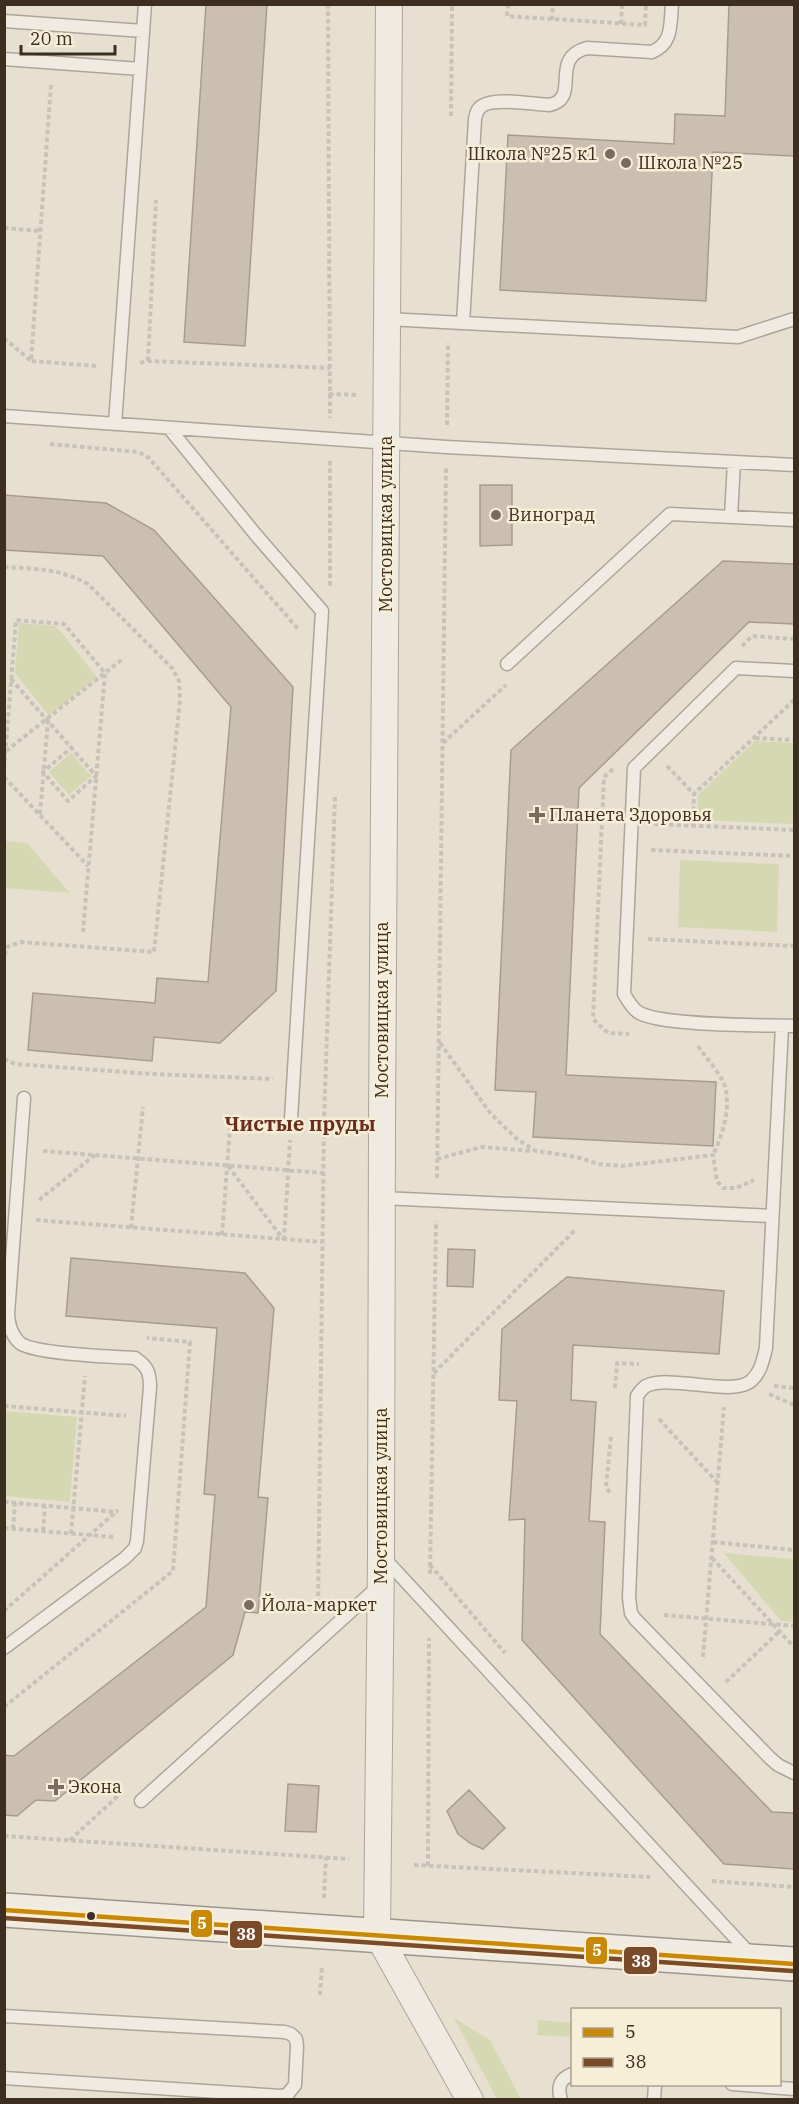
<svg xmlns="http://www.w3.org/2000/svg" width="799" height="2104" viewBox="0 0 799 2104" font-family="'IBM Plex Serif',serif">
<rect width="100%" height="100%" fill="#e7e0d1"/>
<path fill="#d6d7b3" d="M19,623L56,626L97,677L49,716L15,673Z
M755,741L794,743V824L697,820L698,795Z
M71,753L91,776L69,795L49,772Z
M5,836L6,841L27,843L70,893L5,888Z
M680,860L779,864L777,932L678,927Z
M4,1411L77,1417L70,1502L5,1496Z
M724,1553L794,1559V1622L781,1621Z
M454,2018L490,2040L521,2099H497Z
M538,2020L572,2023V2037L537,2035Z"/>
<path fill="#cbbfb2" stroke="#a89c90" stroke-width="1.5" d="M206,4H267L245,346L184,342Z
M729,4H794V156L713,152L706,301L500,290L508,135L674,144L675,114L725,116Z
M480,485H512V545L480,546Z
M4,495L106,503L154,530L293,687L276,991L220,1043L154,1037L152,1061L28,1050L33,993L155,1003L157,978L208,982L231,707L103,556L4,550Z
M723,561L794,564V624L749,622L579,788L566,1075L716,1082L713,1146L533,1137L536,1092L495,1090L511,750Z
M448,1249L475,1250L473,1287L447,1286Z
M71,1258L245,1273L274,1308L258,1497L268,1498L258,1613L245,1612L233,1655L55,1801L36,1800L17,1816L4,1815V1755L14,1756L206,1607L215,1495L204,1494L217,1328L66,1316Z
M567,1277L724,1291L719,1354L573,1345L571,1400L596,1402L589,1521L605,1522L600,1634L772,1812L794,1813V1869L724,1864L522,1640L525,1519L509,1520L517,1401L499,1400L502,1329Z
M288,1784L319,1786L316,1832L285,1831Z
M469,1790L505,1828L483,1849L470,1843L458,1834L447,1811Z"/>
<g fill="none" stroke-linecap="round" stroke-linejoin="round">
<g stroke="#ada599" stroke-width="15">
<path id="service" d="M4,21L143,31
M4,59L140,69
M387,319L463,323L475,119C476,114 477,109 482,106C494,97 533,104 549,105C582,99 548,58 587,48L652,52C673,43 670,25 672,4
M463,323L738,337L794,319
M4,416L446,447L794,465
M115,424L145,4
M169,428L256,535L322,611L291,1119
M731,517L734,462
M507,664L670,514L794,520
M794,671L736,668L634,768L624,994C628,1001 632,1008 638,1012C658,1026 765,1025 794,1026
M782,1026L766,1348C763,1360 761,1372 751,1381C732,1397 671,1374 646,1386C643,1388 639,1393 637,1396L629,1598L631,1613L635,1619L770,1758L778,1765L794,1773
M382,1198L772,1216
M384,1558L751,1955
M4,1648L125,1558L135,1548L137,1541L150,1387C150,1372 147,1366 135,1358C114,1357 34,1354 20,1343C11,1335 9,1325 8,1314L24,1098
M141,1801L380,1585
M4,2016L285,2032L291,2034L296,2039L297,2046L295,2085L287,2095L281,2096L4,2078
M732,2084L794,2089
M561,2100C557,2086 560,2079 572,2074
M654,2100L655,2084"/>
</g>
<g stroke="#ada599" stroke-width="28">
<path id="minor" d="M389,4L382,1126L381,1555L377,1934L470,2100"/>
</g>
<g stroke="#9c958a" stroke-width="36">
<path id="secondary" d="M4,1910L794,1964"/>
</g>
<path stroke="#c8c2b9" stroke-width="4" stroke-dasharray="4.5 3" stroke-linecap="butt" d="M328,4L330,418
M508,4L507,16L645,25L646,4
M552,20L553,4
M621,24L622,4
M51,85L31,361L97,366
M451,116L452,4
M4,228L40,231
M4,338L31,361
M148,361L156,200
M140,363L148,361L330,368
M329,394L359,395
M447,425L448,342
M50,444L139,452L149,458L299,630
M330,461V586
M4,567C38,569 58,568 88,584L173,669L179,681L180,700L154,952L21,942L7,947L4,957
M742,646L752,636L794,639
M11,679L96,776L68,801L43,772L72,747
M755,738L794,740
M443,743L506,685
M6,751L124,658
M667,766L694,794
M4,769L16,620L64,624L105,673L83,932
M613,769L604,777L593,1019L608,1033L629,1034
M4,777L88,866
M40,814L48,720
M654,824L794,830
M693,826L694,794L794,700
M651,850L794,856
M648,939L794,946
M440,1043L491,1114L517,1139L536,1151L577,1157L598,1164L622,1166L713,1155L717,1181L723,1188H736L754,1180
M698,1046C705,1057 724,1077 726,1090C730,1111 722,1136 713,1155
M4,1059L15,1064L152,1074L273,1079
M43,1151L323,1173
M437,1159L482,1147L532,1151
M228,1166L283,1239
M437,1178L446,468
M39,1200L95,1155
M36,1220L322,1242
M131,1228L143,1107
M222,1235L231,1114
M284,1240L290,1140
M434,1373L576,1229
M774,1386L794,1388
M615,1388L617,1363L639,1364
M769,1394L794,1405
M4,1406L126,1416
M659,1419L717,1482
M611,1437L606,1487L611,1494
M4,1502L117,1512
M4,1528L114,1537
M13,1529L15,1503
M43,1531L45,1506
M71,1534L85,1376
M713,1542L794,1550
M712,1558L794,1647
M430,1565L505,1653
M430,1574L436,1221
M4,1611L118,1510
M318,1611L324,1121L335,797
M664,1615L794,1626
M703,1657L724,1407
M726,1682L780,1631
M4,1707L173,1571L190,1342L147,1338
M4,1836L349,1859
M70,1840L120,1794
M414,1865L650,1877
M428,1866L429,1638
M712,1881L794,1887
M324,1898L326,1857
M320,1995L322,1965"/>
<use href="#service" stroke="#efebe3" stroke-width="12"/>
<use href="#minor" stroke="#efebe3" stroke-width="26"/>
<use href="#secondary" stroke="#efebe3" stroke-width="33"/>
<g stroke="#f7eed8" stroke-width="9">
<path id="bus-1" d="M4,1910L794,1964"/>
</g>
<g stroke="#f7eed8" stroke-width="9">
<path id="bus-2" d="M4,1918L793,1971"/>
</g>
<use href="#bus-1" stroke="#c88808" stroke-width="4.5"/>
<use href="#bus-2" stroke="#7a4b2a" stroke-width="4.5"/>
</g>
<g fill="#786c5e" stroke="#f7eed8" stroke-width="2">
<circle cx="610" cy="154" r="6"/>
<circle cx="626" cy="163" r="6"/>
<circle cx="496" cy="515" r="6"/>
<path d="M534 806h6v6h6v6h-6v6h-6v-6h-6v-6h6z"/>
<circle cx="249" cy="1605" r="6"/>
<path d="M53 1778h6v6h6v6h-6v6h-6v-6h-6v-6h6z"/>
</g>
<circle fill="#3d2e20" stroke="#f7eed8" stroke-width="2" cx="91" cy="1916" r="5"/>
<g text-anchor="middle" stroke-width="5" stroke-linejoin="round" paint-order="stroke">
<g font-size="18" fill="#3d2e20" stroke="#f7eed8" text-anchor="start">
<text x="598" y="160" text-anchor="end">Школа №25 к1</text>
<text x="638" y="169">Школа №25</text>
<text x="508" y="521">Виноград</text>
<text x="549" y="821">Планета Здоровья</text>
<text x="261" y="1611">Йола-маркет</text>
<text x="68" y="1793">Экона</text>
</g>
<g font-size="18" fill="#3d2e20" stroke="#f7eed8">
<text transform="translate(386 524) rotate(-90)" y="6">Мостовицкая улица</text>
<text transform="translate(382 1010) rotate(-90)" y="6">Мостовицкая улица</text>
<text transform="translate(381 1496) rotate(-90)" y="6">Мостовицкая улица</text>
</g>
<g font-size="20" font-weight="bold" fill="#6b2e1e" stroke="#f7eed8">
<text x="300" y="1131">Чистые пруды</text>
</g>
</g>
<g stroke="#f7eed8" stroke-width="2">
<rect x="190" y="1909" width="23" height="29" rx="6" fill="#c88808"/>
<rect x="229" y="1920" width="34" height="29" rx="6" fill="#7a4b2a"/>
<rect x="585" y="1936" width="23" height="29" rx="6" fill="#c88808"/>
<rect x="623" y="1946" width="35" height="29" rx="6" fill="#7a4b2a"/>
</g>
<g font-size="16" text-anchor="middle" font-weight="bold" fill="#fff">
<text x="202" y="1929">5</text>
<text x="246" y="1940">38</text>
<text x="597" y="1956">5</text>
<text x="641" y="1967">38</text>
</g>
<rect width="799" height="2104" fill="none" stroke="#3d2e20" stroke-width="12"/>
<rect x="571" y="2008" width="210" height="78" fill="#f7eed8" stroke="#ada18e" stroke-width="1.5"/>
<rect x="583" y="2028" width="30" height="9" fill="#c88808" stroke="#ada18e" stroke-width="1.5"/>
<text x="625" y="2038" font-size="18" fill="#3d2e20">5</text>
<rect x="583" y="2058" width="30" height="9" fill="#7a4b2a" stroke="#ada18e" stroke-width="1.5"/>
<text x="625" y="2068" font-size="18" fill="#3d2e20">38</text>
<path d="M21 45v9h94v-9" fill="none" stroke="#3d2e20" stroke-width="3"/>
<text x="30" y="45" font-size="18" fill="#3d2e20" stroke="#f7eed8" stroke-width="4.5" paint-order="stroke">20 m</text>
</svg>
